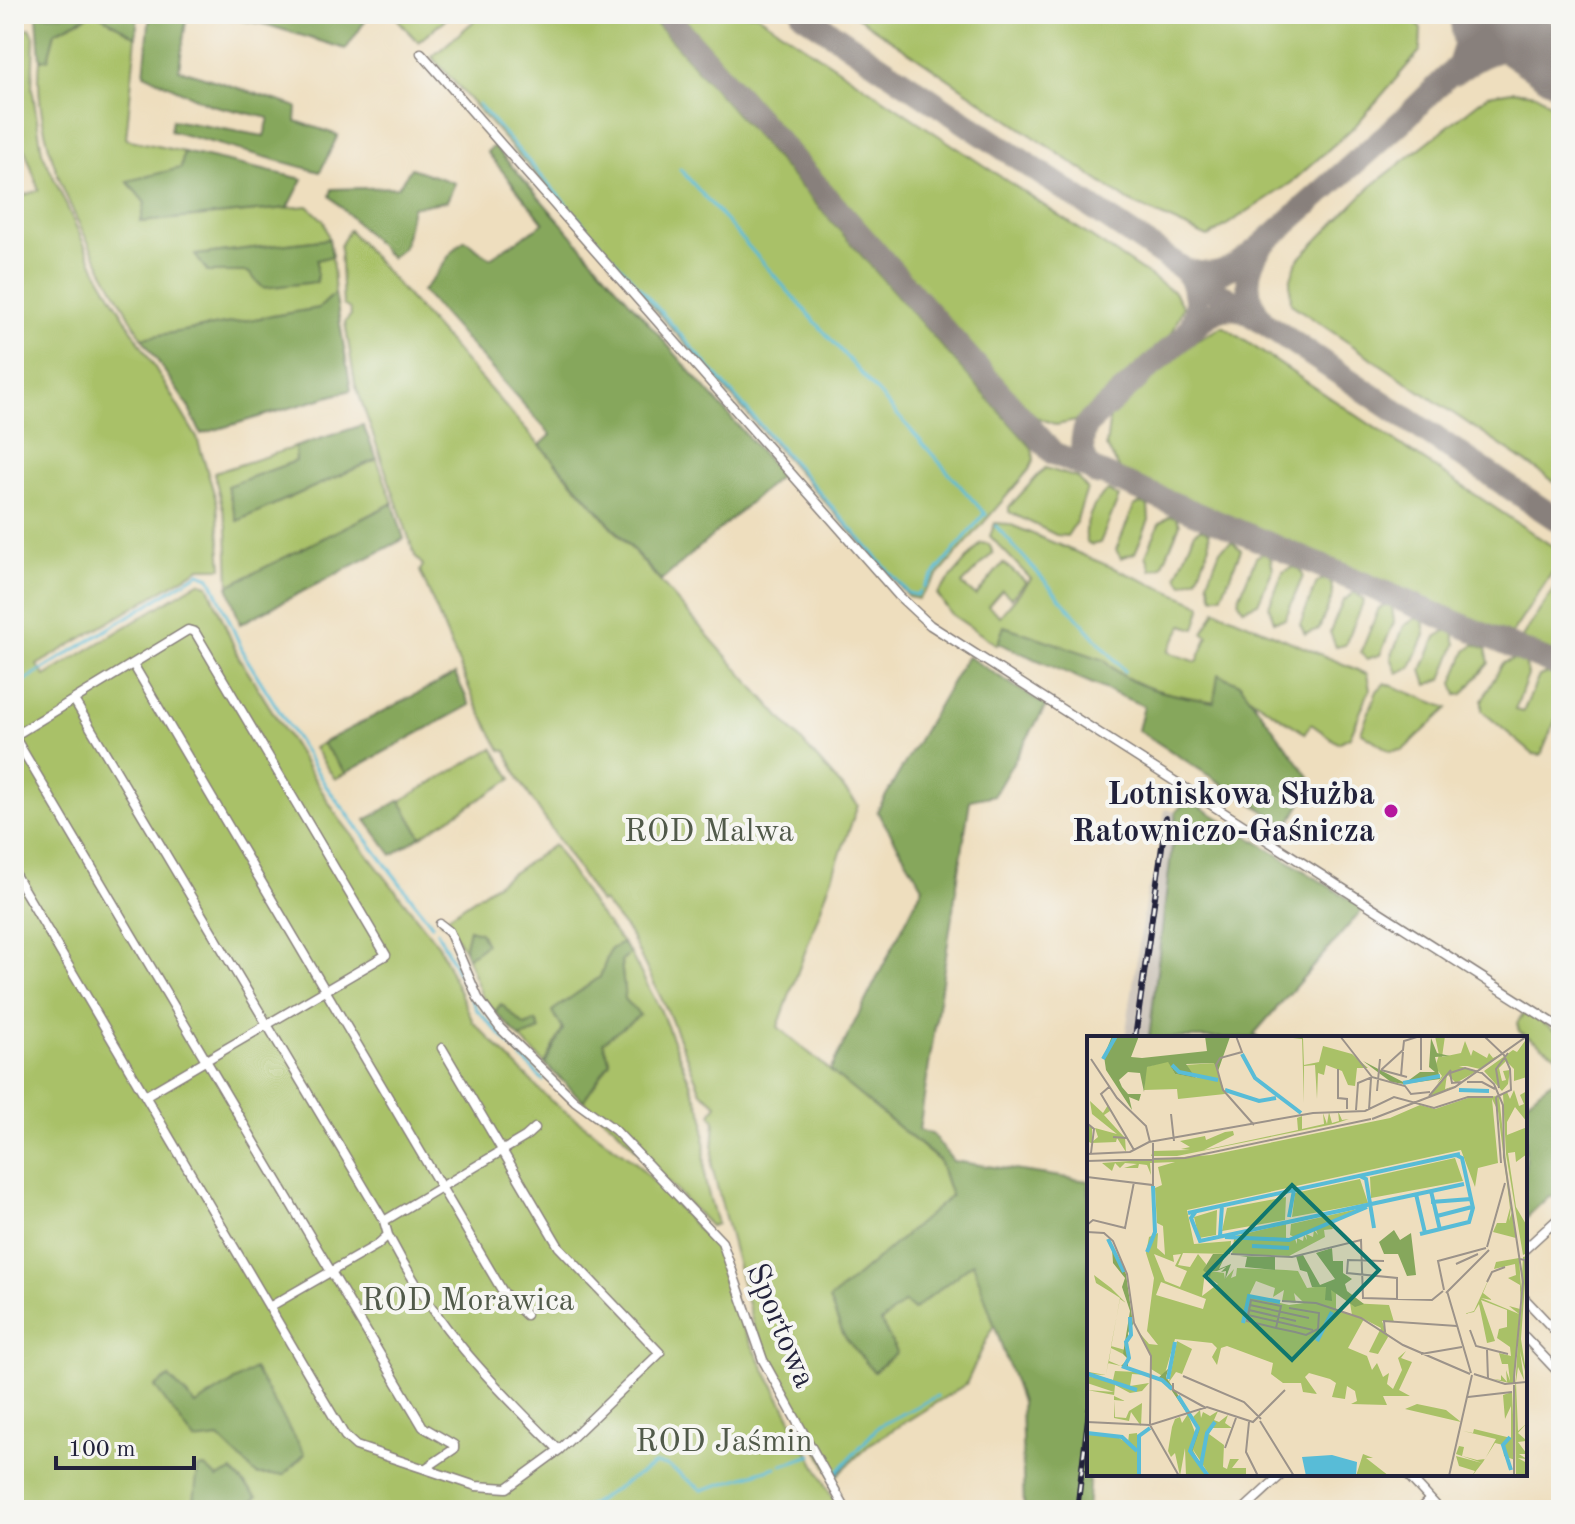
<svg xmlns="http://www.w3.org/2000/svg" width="1575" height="1524" viewBox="0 0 1575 1524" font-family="'Old Standard TT',serif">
<rect width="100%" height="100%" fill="#f6f6f2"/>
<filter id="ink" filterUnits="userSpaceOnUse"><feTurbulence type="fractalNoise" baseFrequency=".0125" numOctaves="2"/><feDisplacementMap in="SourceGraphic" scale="16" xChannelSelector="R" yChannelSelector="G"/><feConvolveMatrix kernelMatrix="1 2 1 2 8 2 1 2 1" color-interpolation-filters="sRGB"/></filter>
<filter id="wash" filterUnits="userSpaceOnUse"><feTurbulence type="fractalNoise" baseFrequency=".006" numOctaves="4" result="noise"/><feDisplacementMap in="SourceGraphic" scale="32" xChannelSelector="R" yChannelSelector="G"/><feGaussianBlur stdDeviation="1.8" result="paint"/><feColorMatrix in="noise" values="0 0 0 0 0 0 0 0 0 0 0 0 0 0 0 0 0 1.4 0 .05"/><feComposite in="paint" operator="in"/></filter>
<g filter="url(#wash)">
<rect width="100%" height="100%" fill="#eedebe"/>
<path fill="#cbc2b8" d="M1165,809L1176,812L1149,1038H1125L1147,891L1156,872Z"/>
<path fill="#a9c167" stroke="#667251" stroke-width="2" d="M92,14H98L136,37L126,139L184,152L181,168L128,182L146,203L141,222L308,206L324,221L329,239L196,255L208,272H248L332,256L335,293L320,308L142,338C96,257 30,156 40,60L48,58L55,32Z
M393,14H452L418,42Z
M482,14H648L1032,448L1034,459L1029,470L918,599L909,597L432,57Z
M680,14H756L1174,292L1183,307L1169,341L1080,420L1057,425L1033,416Z
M853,14H1409L1421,29L1420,51L1356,125L1291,183L1208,237L1130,202Z
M30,28L34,36L32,87L42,152L95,268L197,438L217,503L222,568H200L37,665L45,676L199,582L208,585L238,656L338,817L439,946L473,1022L550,1100L635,1162L716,1248L743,1328L839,1510H14V972L19,969L14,962V199L39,190L18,130L14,97V36Z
M1512,91L1536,94L1561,111V486L1291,304L1290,281L1297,261L1369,188L1488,95Z
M349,230L858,805L778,1027L939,1161L994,1324L966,1384L870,1444L833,1479L818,1451V1443L811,1437L754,1328L712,1167L715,1120L711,1114L717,1104L701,1092L668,1012L629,933L603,901L600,903L520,781L506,751L501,750L474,700L420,571L423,565L416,558L355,383L345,322L351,315L350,309L343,305L340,246Z
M1223,326L1561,552V559L1511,635L1120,470L1106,446L1110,415L1189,345Z
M295,447L296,461L228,486L237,521L377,459L393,503L229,586L227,526L214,473Z
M1045,468L1078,478L1087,489L1076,522L1067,536L1056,535L1009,512V507Z
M1108,491L1119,497L1100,543L1091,545L1087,542C1082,527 1094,499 1108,491Z
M1140,503L1148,506L1149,520L1135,553L1121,558L1116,550L1134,506Z
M1170,516L1176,517L1180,524L1162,567L1151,570L1146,555L1159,524Z
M995,523L1009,524L1202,605L1195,629L1183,625L1168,652L1197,662L1208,636L1203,633L1216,610L1367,674L1370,689L1350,737L1338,743L1311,724L1305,733L1248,696L1240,684L1219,675L1215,702C1178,695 1130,690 1105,660L1004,627L997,645L951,614L937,594L981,543L989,544L993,553L962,584L976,596L1003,563L1026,582L1011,598L1002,590L988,606L1000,616L1031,579L990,536Z
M1202,528L1209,533L1210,545L1197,578L1183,584L1177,575L1195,532Z
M1232,541L1241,550L1222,595L1213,597L1208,581L1220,550Z
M1263,553L1270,556L1273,569L1258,603L1243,609L1238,600L1256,557Z
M1293,567L1300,569L1303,576L1285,619L1274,621L1269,606L1283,572Z
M1561,578V656L1521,639Z
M1324,579L1331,582L1333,595L1319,629L1305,634L1300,625L1317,582Z
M1355,592L1364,601L1345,645L1336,647L1330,632L1343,601Z
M1386,605L1392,607L1394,622L1380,655L1366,659L1361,652L1379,608Z
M1416,618L1423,620L1425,635L1411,667L1397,673L1391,657L1404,626Z
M1447,630L1453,633L1456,644L1442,679L1427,685L1422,670L1436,637Z
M1475,644L1486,649L1489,663L1463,694L1457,695L1453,683L1466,651Z
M1517,658L1525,662L1528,675L1515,710L1523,712L1539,676L1549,673L1561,678V707L1541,755L1533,754L1482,711V700L1503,663Z
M1385,683L1448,708L1403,750L1390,751L1361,732L1377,691Z
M322,743L346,773L335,779L314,748Z
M493,748L512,779L421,836L400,801Z
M554,845L593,906L622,943L610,950L600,977L553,1011L563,1029L545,1064L520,1038L540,1030L536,1021L525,1027L501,1005L495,1012L483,999L467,958L485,944L469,929L464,950L450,927L441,921Z
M630,953L660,1009L704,1117L705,1181L717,1224L710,1226L616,1128L583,1101L610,1062L602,1042L625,999L621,961Z
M1525,1011L1561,1035V1058L1519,1031L1517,1023Z"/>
<path fill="#86a75c" stroke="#54644c" stroke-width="2" d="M92,14L55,32L48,59L40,60L37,15Z
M98,14H138L136,37Z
M150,14H187L179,69L297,107L296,121L338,135L320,172L170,131L172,120L264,136L269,118L211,105L144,74Z
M203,14H370L346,49L264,24Z
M494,146L781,475L661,581L540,445L551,435L422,291C440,274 445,255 465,240L490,258L544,223L487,152Z
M184,152L303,179L288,208L141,222L145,203L127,181L181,168Z
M411,168L455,183L447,201L412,207L404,247L391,258L330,196L332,189L398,187Z
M329,239L332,256L317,260V282L263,288L248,272H208L195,255Z
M335,293L351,390L201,434L188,406L142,338L319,308Z
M363,425L377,459L237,521L227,486L296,461L295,447Z
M393,503L404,539L240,624L228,586Z
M1004,626L1105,660C1130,690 1177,695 1214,702L1218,674L1240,684L1313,782L1288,826L1138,730L1144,706L998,643Z
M967,656L1046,706L994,795L970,800L919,1130L932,1134L953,1161L1089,1181L1090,1474L1087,1510H1024L1021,1402L973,1263L913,1310L905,1302L881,1322L897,1352L874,1372L844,1336L829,1300L951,1196L939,1160L830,1071L923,887L877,811Z
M455,674L470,705L346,773L322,743Z
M1188,799L1364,908L1254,1034L1258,1038H1149L1176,812Z
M400,800L421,836L392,855L366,820Z
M469,929L480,932L486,944L467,958L464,950Z
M622,943L630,953L621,961L625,999L640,1015L603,1042L610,1062L583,1101L545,1064L563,1029L552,1011L600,977L610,950Z
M501,1004L525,1026L536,1021L540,1030L520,1038L495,1012Z
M1550,1082H1561V1199L1549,1196L1525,1219V1102Z
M254,1369L305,1454L284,1475H257L219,1438L195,1441L155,1387L169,1377L196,1405Z
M205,1467L217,1478L232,1471L257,1497L244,1510H193L198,1468Z"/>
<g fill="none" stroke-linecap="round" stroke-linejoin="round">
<path stroke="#58bcd7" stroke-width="3" d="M478,104L908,593L917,595L920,591
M680,169L986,515
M996,526L1125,671
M924,587L985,513
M14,687L199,573L210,577L245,656L326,786L432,925
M437,931L477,1010L543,1080
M781,1465L812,1455
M832,1478L879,1426L937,1396
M582,1510L655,1464L668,1466L702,1490L776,1467"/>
<path stroke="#88807c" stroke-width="24" d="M665,14L1053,453L1561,667
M803,14L1561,522
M1454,74C1485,51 1513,39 1549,57
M1263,244L1402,121L1459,65L1465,46L1461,14
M1185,271C1200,292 1200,314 1186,335C1204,319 1219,301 1245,311
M1190,271C1221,280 1240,264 1263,244C1244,269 1243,297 1263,321
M1097,474C1081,461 1079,442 1087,424L1186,335"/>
<path stroke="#88807c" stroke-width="62" d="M1485,14L1561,65"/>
</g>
</g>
<g filter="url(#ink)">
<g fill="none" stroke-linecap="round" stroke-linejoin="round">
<g stroke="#88807c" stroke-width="11">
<path id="street" d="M421,53L899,596L930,625L1561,1028
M133,664L503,1292L526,1315
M74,700L384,1221
M14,736L423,1427L454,1445V1449L426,1468
M14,736L188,630L195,632L386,955L145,1096
M14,873L345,1436L356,1446L476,1486L507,1488L559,1450L660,1353L559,1247L442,1048
M440,924L449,931L478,998L500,1028L575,1101L615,1130L722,1242L763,1360L846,1510
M388,1235C435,1326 487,1379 559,1450
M1525,1249L1561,1216
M1525,1299L1561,1337
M271,1306L377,1245L388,1235L384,1221L525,1137L535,1128
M1525,1337L1561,1375
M1407,1474L1440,1510
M1243,1510L1282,1474
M1419,1510L1430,1499"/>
</g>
<use href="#street" stroke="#fff" stroke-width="8"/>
<g stroke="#22223b" stroke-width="6">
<path id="rail" d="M1135,1038L1166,818
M1077,1510L1089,1410"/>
</g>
<use href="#rail" stroke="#f6f6f2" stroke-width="3" stroke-dasharray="9" stroke-linecap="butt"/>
</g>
</g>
<circle fill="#b5179e" stroke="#f6f6f2" stroke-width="3" cx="1391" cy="811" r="8"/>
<g text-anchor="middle" stroke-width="8" stroke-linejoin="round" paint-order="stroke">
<g font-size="32" font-weight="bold" fill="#22223b" stroke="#f6f6f2" text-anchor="end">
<text x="1375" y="804">Lotniskowa Służba<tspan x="1375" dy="37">Ratowniczo-Gaśnicza</tspan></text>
</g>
<g font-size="32" fill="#515a4a" stroke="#f6f6f2">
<text x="709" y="841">ROD Malwa</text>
<text x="468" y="1310">ROD Morawica</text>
<text x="724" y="1451">ROD Jaśmin</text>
</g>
<g font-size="32" fill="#22223b" stroke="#f6f6f2">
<text transform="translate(782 1325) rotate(67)" y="11">Sportowa</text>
</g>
</g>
<g transform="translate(1087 1036)">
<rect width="440" height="440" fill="#eedebe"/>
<path d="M348,0H358L355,21L374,17L378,5L384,20L386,14L400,22L402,17L406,22L415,18L393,33L380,30H372L390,35L369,47L360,38L358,53L367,50L341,62L358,39L350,48L355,40L348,31L352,19ZM197,1H236L216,2L217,29L232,26L236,10L265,18L281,32H270L268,50L261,49L255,35L239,29L237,39L231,37L230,63L228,29L217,30V67L215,3ZM440,2V41L427,45V33L419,25L412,32L415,45L419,44L416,35L423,34L421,48L415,55L397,35L426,14L430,16ZM81,25L88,38L110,42L98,29L128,27L138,58L91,63L90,53L57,54L59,31ZM427,54L432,70L437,68L433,59L440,55V86L428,71L420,86V99L440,91V118L429,126L428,116L421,117L429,171L440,190V217L436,219L419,118L416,58L420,56L423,63ZM412,60L424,172L422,185L425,176L431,216L429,202L406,196L410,187H419L423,172L411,75L405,63L411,127L391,132L388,151L374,114L100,174L107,208L144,205L143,218L96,217L91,229L103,231L111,218L119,228L115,260L131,248L121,241L124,235L137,237L138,243L147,233L144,242L149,240L150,232L199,234L211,235L220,252L236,250L249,256V274L265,279L263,267L302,269L307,286L295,285L301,301L291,318L282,316L294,292L277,283L261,312L280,320L285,334L290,327L296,341L302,337L300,348L306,353L315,334L311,322L319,315L314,322L325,326L312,354L323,360H296L300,369L264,368L270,365L268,355L260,350L258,363L245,361L249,347L243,343L222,337L218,341L230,358L216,356L214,347H196L184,338L186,327L140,310L134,312L130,329L125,321L130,312L125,307L88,303L77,341L64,333V319L50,294L62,308L71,309L60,295L67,242L59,217L62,201L71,197L70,212L78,219L76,190L70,187L68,152L75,149L71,131L88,126L63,127L64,139L60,129L52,128L51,132H37L50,128L38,127L33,132L28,127L25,135L15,127L124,119L303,82L333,69L348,73L381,62ZM67,218L87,226L86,219L94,218L88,230L100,235L93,251L78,245ZM169,245L188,252L186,261L197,254L195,265L209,267L207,257L217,267L202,269L162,260ZM74,246L119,263L116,273L69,259ZM3,65L16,77L21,69L23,75L17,79L38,102L39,116L30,102L29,106L4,107L0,105V88L5,91V106L11,101L8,92L30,98L5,78ZM251,75L255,84L262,83L247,88L90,120H64L66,115L103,114L94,113L103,111L93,105L118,100L119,104L138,96L146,95L147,99L117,114L211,94L210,82L215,80V93L237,88L236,77L240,88L242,76L245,87L252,85ZM368,122L376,145L284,162L283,141ZM273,143L281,167L205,181L208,157ZM199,161L198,184L135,195L140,172ZM275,172L207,201L203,199L204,188ZM130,174L129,199L112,202L107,181ZM199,188V203L143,201L161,197ZM243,188L246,193L237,194L238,201L202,220L145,218L147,203H208L210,208V202L216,205L217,199L220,204L219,198L226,201L227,194L231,199L229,194ZM440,220L434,303L440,343L433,315L437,344L431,331L429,346L431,395L440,387L431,397L440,405L431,406L440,418H432L440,423L431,422L440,427V440H429L428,354L436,221ZM432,222L435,265L426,348L406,343L414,344V339L420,346L419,334L423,345L421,328H415L412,317L424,320L423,311L410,302L412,293L420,291V274L394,264L408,305L400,307L392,268L387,276L377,278L387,275L404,238L396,257L405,264L394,262L432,278L422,270L433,273V249L421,242L429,239L428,228L407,233L409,226ZM7,239L24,252L39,267L33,263L24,310L38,314L36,318L24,312L22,325L34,330L21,327L19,339L1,338L26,344L28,335L50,336L60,339L45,338L43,350L62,347L55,355L43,357L28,349L27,360L38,365L27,364L28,381L39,382L42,375L55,367L54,390L44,376L42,385L27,382V359L0,354L27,356L0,347V340L37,348L0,339L2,336L19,339L33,262L27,258L0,268L27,258L9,247ZM90,305L105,313L95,338L89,336L82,346ZM425,356L428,424L417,420L416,409L408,407L396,426L385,440L388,435L372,430L369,420L395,427L369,418L372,410L377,411L375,420L390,424L398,423L409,403L376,395L386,397L387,393L424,402V370L418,383L416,359ZM330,368L359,374L374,386L318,373ZM113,374L114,382L116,376L123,380L131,375L127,384L132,386L141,379L138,387L145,392H125L122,398L137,409L136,431L140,433L143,423H152L145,432H159V438L123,440L105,412L119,440H99L98,412L93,440L88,417L84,421L81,415L85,391L88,383L93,381L95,387L101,378L109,399L113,392L106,381ZM50,397L53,440H0V398L28,400L41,407L42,398ZM276,418L286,422H279L302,440H269Z" fill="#a9c167" fill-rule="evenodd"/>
<path d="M25,0H52L44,21L55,22L120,15L118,0L143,1L131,35L127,27L99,28L109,42L88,38L81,26L60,31L57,56L53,37L41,36L32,44L35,51L41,58H54L52,65L42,61L45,74L19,34L17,20ZM344,2L350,17L363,20L348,21L353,43L317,48L304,46L276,25L318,47L333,36H348L342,31ZM307,194L313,204L324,197L329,239L320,240L311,218H297L292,206ZM25,212L39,238L46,288L41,297V332L65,340L34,330L41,323L36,318L43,275L35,251L38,242L26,227ZM245,212L246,225H256V237L265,243L258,248L260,255L277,268L268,271L244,254L245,265L238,264L239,251H225L220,236L213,234L209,220L216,219L233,249L248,243L229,217ZM126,218H139L132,233L144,228L138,244L139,235L134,236L139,231L130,235H124L123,241L116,234ZM153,220L188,221V234L158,231L160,221ZM90,303L79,341L113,392L105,416L123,440L102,415L110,392L81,349L70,343L81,333Z" fill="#86a75c"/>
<path d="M245,419L270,426L269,440H219L215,421Z" fill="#58bcd7"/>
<path fill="none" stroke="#58bcd7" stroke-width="4" d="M155,18L168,42L214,77M16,23L29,0M85,29L92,36L131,44M316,47L353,40M138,54L172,65L189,62M372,54L402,55M273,140L279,143L287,192M344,155L353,194M329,158L338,197M344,166L384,163M109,175L104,182L113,205L377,148M101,177L373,118M350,180L385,171M202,181L207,154M333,198L382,186L386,172L375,122L369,119M133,200L135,169M138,201L202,204L280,171M21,203L37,236M165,210L202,212M60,216L68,196L66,150M43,281L44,299L39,306L42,322L37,331L75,344L85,353M156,287L162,260L193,266M230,305L245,276M1,338L50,354M81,343L88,306M91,360L111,392L103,415L121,440M0,397L35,401L50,415M423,401L416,409L424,434M114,429L120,397L128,386M52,440V400L63,392"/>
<path fill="none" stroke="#9c938a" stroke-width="2" d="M149,0L155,16L133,22L129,29L136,54L167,89M253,0L285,41M397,0L417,19L423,33L424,54L409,61M4,23L30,62L59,90L63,106M251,33V62L260,63V73M294,34L316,14L317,5L333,0M294,34L320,41M334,34V0M314,40L316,16M375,46L365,47L363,37L378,32L395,37L407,48L416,69L417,121L436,246L427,341V440M380,46H395L408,53M22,51L14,58L40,102M412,52L409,33L421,17M290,55L293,23M342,60L364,34M409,61L414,127M269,74L271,47L285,41L318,50L324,58L343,56M282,74L284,42M84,78L87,105M285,83L368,51L440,0M1,88L7,93L4,117M26,101L40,102L47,114M0,118L43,116L62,106L226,77L278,75L307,61L347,72L381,61H406M0,125L98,122L284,83M0,141L66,149V107M0,189L6,184L38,192L47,146M0,196L17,197L26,205L40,238L47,287L64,320L63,389L92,440M400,211L418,147M144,218L205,221L274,204L276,262L345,264L356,255M433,223L438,224L440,250M297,225L261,224L260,237L310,242V263M369,228L391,218M400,246L405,236L418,231M357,254L351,225L399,212M360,255L384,337M359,257L402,214M195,265L229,267L274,282L316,309L383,338M163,269L222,282M162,274L209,285M161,279L226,294M189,292L194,270L164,264L160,285L189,292L208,296L219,299L231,293L232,277L202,272M383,294L389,310L421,318M298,296L297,285L370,290M400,314L401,343M334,318L375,311M387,338L418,348L440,346M96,340L157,366L174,383M86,347V354L119,372M381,361L425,356M173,385L207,440M0,386L63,389L120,371L166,386L198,354M162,386L159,416L171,440M138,412L149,382M362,440L385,339"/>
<path fill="#0f766e" fill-opacity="0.15" stroke="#0f766e" stroke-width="4" d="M205,149L292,234L205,324L118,240Z"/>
<rect width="440" height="440" fill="none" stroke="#22223b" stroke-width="4"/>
</g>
<rect width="1575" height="1524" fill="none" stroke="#f6f6f2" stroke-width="48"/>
<path d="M56 1456v12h138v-12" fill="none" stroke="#22223b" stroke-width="4"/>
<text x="68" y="1456" font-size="24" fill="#22223b" stroke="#f6f6f2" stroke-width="6" paint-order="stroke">100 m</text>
</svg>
